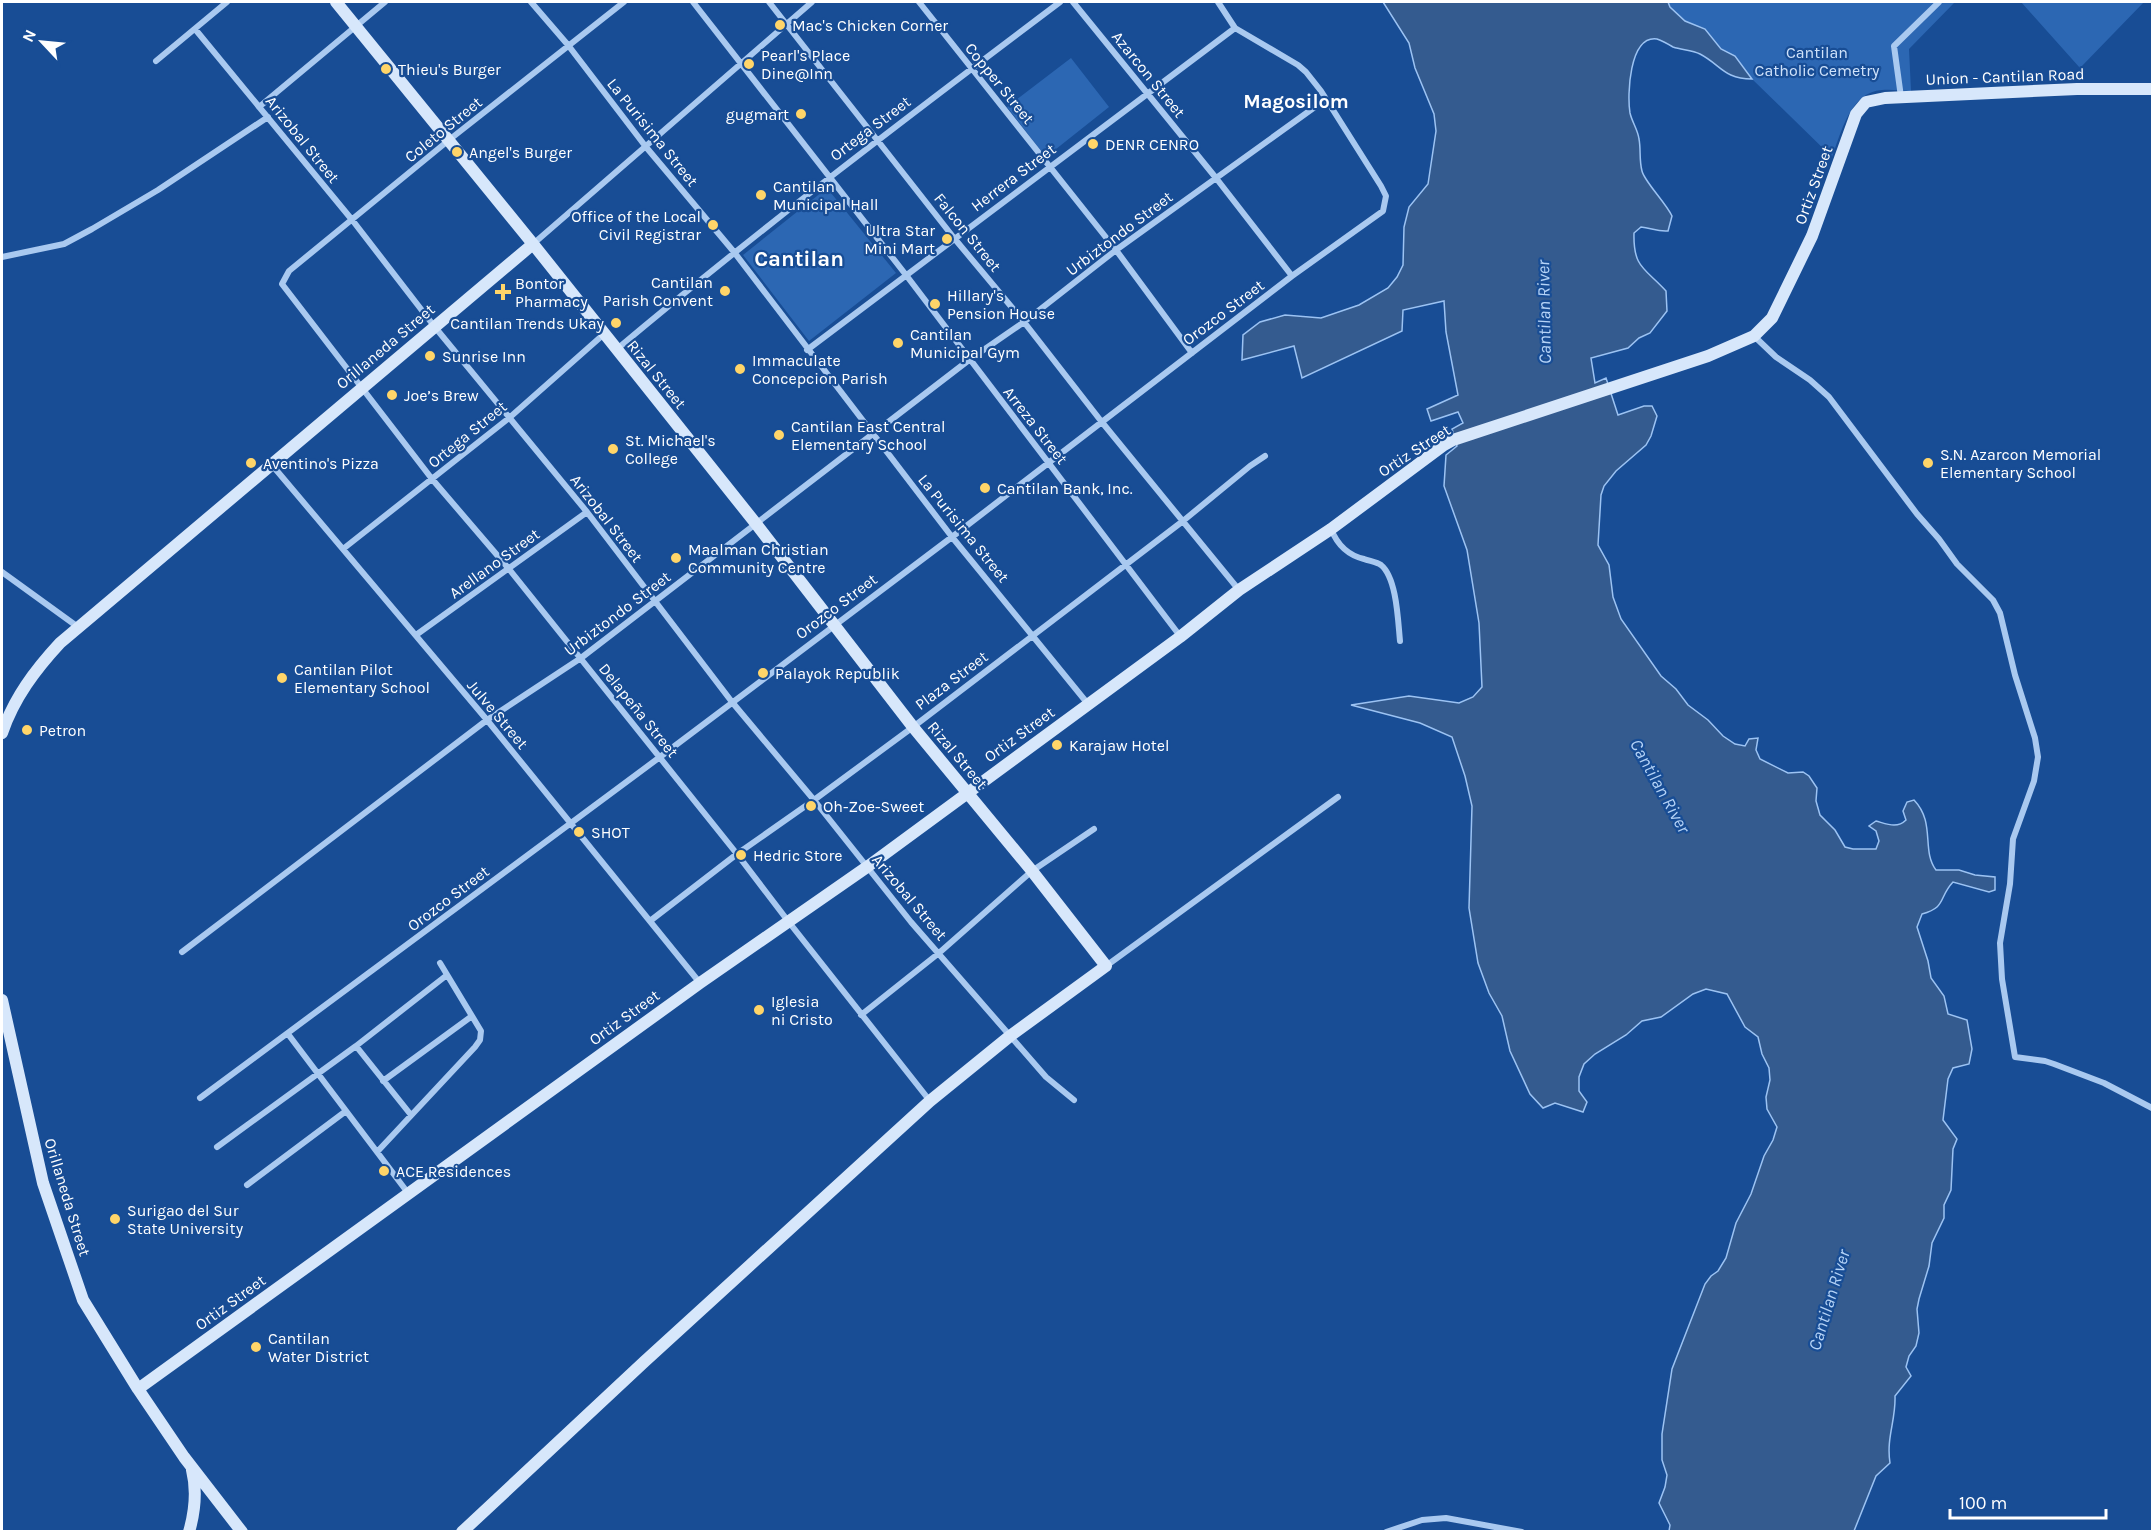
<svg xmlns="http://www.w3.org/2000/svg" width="2154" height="1533" viewBox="0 0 2154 1533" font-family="Karla,sans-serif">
<rect width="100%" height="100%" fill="#184d95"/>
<path fill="#2c67b3" d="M1668,2H1955L1909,49L1911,91C1901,91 1892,89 1882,90C1850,92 1841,133 1832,157L1752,79L1735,56L1721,49L1705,29L1685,21L1670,6Z
M2021,2H2144L2080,68Z
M1071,58L1109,107L1046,157L1007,107Z
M827,188L896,273L809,341L743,255Z"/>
<path fill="#345b8f" stroke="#9cc3f3" stroke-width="1.5" d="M1383,2H1668L1670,7L1685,21L1705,29L1721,49L1735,56L1752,79C1724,79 1721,65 1700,54C1692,50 1682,50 1673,47C1668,44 1663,41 1657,39C1629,35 1627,96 1630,113C1632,122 1638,130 1639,139C1641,149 1639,160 1642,171C1644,181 1666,203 1672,216L1668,231C1658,232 1651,228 1641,227L1634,233C1633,268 1645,268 1666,291L1667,311L1650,333L1639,338L1628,348L1591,358L1595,383L1606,378L1618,415L1644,406H1652L1657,416L1651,436L1646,445L1616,471L1604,486L1601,495L1598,545L1609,565L1613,597L1621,619L1661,676L1676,689L1688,705L1708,720L1723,736L1735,744L1745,746L1749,739L1758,738L1756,750L1760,759L1788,773L1803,772L1809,776L1817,788L1816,801L1820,815L1835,830L1845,847L1853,849H1876L1879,841L1876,831L1869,826L1876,821C1887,824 1897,829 1906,820L1903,811L1907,802L1914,800C1936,823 1921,850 1936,870H1959L1975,875L1995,877V890L1989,892L1953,882C1938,898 1947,907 1922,914L1917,927L1928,961L1931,978L1944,996L1948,1014L1967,1020L1972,1049L1969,1064L1953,1068L1948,1079L1943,1120L1957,1139L1953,1149L1951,1190L1944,1205V1218L1932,1243L1929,1266L1919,1299L1917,1309L1919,1333L1916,1346L1909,1356L1906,1367L1911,1376L1895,1396C1896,1420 1886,1438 1890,1463L1876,1476L1854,1531H1669L1670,1525L1659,1503L1665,1487L1667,1475L1662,1460V1434L1672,1369L1705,1284L1711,1276L1718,1271L1726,1258L1736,1223L1751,1194L1764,1156L1773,1140L1777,1127L1767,1109L1766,1097L1770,1080L1769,1068L1762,1054L1758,1037L1745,1027L1727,994L1706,989L1693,994L1661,1017L1642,1021L1626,1035L1595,1054L1584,1064L1579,1077V1091L1587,1102L1583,1112L1555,1103L1543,1108L1530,1094L1510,1051L1502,1016L1489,993L1478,963L1469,908L1472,806L1465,776L1452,737L1420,723L1351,705L1409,696L1459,703L1473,697L1482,687L1479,623L1467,550L1444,486L1446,455L1457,446L1452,429L1463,423L1458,412L1431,421L1427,409L1458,395L1446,332L1444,301L1403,310L1402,331L1302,378L1294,346L1242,360L1243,335L1260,322L1285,315L1321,318L1359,305L1388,288L1397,277L1403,265L1404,227L1409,207L1428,184L1436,131L1434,114L1415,68L1409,43Z"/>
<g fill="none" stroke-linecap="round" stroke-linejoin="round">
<path stroke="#a9c9f0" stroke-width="6" d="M531,2L568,45L646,147L734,252L952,537L1088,704
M624,2L449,140L289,271L282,284L432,479L509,569L737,854L788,921L930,1101
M693,2L906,275L1180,636
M769,2L954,238L1024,322L1101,421L1239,590
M919,2L1116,250L1192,353
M1073,2L1216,178L1292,276
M195,29L353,221L434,326L587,512L732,702L814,800L911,922L1046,1077L1074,1100
M156,61L227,2
M1901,97L1894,46L1939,2
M259,107L385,2
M533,244L812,2
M2,257L64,244L92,229L158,190L268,117
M1754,336L1776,357L1810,380L1829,397L1917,514L1939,539L1957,564L1993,600L2000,613L2015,675L2035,738L2038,757L2034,781L2013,839L2010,884L2000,943L2002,979L2015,1057L2045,1061L2054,1064L2104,1083L2152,1108
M617,349C761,228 910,115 1060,2
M807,350L1235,28
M272,465L487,720L700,983
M1331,529C1337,544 1347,555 1364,559C1369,561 1377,562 1381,565C1397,578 1398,622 1400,641
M343,549L509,418L604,334
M2,572L78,627
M416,635L587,512
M650,921L737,854L814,800L913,727L1183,521L1250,466L1265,456
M182,952L487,720L581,658L969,360L1024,322L1116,250L1326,99
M1106,966L1338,797
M861,1015L939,953L1032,871L1094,829
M288,1034L408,1193
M356,1046L411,1115
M383,1081L472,1016
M200,1098L660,757L952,537L1292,276L1383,211L1386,196L1381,186L1321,91L1306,72L1298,65L1235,28L1218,2
M217,1147L356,1046L447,975
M377,1152L475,1047L480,1040L481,1031L440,963
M247,1185L346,1111
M1386,1532L1422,1520L1446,1518L1522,1532"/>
<path stroke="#d7e7fb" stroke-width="12" d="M336,2L533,244L757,525L913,727L1032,871L1106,966L1010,1036L930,1101L644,1362L462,1532
M2,733C14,698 35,670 60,643L533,244
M2,1000L43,1183L83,1300L138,1389L184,1457L242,1532
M138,1389L700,983L867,867L1180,637L1239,590L1331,529L1444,445L1453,440L1708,356L1754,336L1772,318L1812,236L1856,114L1866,102L1885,98L2077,89H2152
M189,1532C195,1511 197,1490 192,1470"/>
</g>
<g fill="#ffd569" stroke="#184d95" stroke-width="2">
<circle cx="780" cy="25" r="6"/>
<circle cx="749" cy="64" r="6"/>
<circle cx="386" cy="69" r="6"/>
<circle cx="801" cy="114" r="6"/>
<circle cx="1093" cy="144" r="6"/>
<circle cx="457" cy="152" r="6"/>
<circle cx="761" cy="195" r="6"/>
<circle cx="713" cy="225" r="6"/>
<circle cx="947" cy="239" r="6"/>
<circle cx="725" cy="291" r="6"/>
<path d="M500 283h6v6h6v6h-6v6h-6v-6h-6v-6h6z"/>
<circle cx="935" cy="304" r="6"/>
<circle cx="616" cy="323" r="6"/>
<circle cx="898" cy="343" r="6"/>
<circle cx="430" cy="356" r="6"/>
<circle cx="740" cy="369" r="6"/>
<circle cx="392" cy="395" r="6"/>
<circle cx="779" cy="435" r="6"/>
<circle cx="613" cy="449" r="6"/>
<circle cx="251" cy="463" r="6"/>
<circle cx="1928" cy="463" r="6"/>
<circle cx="985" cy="488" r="6"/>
<circle cx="676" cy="558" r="6"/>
<circle cx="763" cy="673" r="6"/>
<circle cx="282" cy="678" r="6"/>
<circle cx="27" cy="730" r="6"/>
<circle cx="1057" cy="745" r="6"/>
<circle cx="811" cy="806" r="6"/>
<circle cx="579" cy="832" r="6"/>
<circle cx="741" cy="855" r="6"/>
<circle cx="759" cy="1010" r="6"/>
<circle cx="384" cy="1171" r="6"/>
<circle cx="115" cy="1219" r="6"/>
<circle cx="256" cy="1347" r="6"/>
</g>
<g text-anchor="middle" stroke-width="4.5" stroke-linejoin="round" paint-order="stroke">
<g font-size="16" fill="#fff" stroke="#184d95" text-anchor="start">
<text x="792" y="31">Mac's Chicken Corner</text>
<text x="761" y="61">Pearl's Place<tspan x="761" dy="18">Dine@Inn</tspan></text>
<text x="398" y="75">Thieu's Burger</text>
<text x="789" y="120" text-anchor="end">gugmart</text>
<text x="1105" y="150">DENR CENRO</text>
<text x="469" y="158">Angel's Burger</text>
<text x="773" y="192">Cantilan<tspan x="773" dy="18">Municipal Hall</tspan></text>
<text x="701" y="222" text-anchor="end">Office of the Local<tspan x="701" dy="18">Civil Registrar</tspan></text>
<text x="935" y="236" text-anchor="end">Ultra Star<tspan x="935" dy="18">Mini Mart</tspan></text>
<text x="713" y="288" text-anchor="end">Cantilan<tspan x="713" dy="18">Parish Convent</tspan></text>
<text x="515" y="289">Bontor<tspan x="515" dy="18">Pharmacy</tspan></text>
<text x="947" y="301">Hillary's<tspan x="947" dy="18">Pension House</tspan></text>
<text x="604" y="329" text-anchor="end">Cantilan Trends Ukay</text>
<text x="910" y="340">Cantilan<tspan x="910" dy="18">Municipal Gym</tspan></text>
<text x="442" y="362">Sunrise Inn</text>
<text x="752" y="366">Immaculate<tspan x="752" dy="18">Concepcion Parish</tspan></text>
<text x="404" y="401">Joe’s Brew</text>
<text x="791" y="432">Cantilan East Central<tspan x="791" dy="18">Elementary School</tspan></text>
<text x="625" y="446">St. Michael's<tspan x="625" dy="18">College</tspan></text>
<text x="1940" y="460">S.N. Azarcon Memorial<tspan x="1940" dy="18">Elementary School</tspan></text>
<text x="263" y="469">Aventino's Pizza</text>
<text x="997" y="494">Cantilan Bank, Inc.</text>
<text x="688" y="555">Maalman Christian<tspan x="688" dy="18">Community Centre</tspan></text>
<text x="294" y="675">Cantilan Pilot<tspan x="294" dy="18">Elementary School</tspan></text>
<text x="775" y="679">Palayok Republik</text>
<text x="39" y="736">Petron</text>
<text x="1069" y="751">Karajaw Hotel</text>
<text x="823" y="812">Oh-Zoe-Sweet</text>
<text x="591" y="838">SHOT</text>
<text x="753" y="861">Hedric Store</text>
<text x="771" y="1007">Iglesia<tspan x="771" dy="18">ni Cristo</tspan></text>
<text x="396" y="1177">ACE Residences</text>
<text x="127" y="1216">Surigao del Sur<tspan x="127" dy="18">State University</tspan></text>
<text x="268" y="1344">Cantilan<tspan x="268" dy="18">Water District</tspan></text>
</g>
<g font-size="16" fill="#d0e3fb" stroke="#184d95">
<text x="1817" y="58">Cantilan<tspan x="1817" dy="18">Catholic Cemetry</tspan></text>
</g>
<g font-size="16" fill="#fff" stroke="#184d95">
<text transform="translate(1149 74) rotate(51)" y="6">Azarcon Street</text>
<text transform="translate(2005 76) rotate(-2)" y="6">Union - Cantilan Road</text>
<text transform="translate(1000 83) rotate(51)" y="6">Copper Street</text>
<text transform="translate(870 128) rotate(-37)" y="6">Ortega Street</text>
<text transform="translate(443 129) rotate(-39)" y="6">Coleto Street</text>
<text transform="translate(653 132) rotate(51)" y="6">La Purisima Street</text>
<text transform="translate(303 139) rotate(51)" y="6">Arizobal Street</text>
<text transform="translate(1013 177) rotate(-37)" y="6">Herrera Street</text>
<text transform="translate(1813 185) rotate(-70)" y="6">Ortiz Street</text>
<text transform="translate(968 232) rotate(51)" y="6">Falcon Street</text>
<text transform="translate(1119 233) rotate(-37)" y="6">Urbiztondo Street</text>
<text transform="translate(1223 312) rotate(-37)" y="6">Orozco Street</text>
<text transform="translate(385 346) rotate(-40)" y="6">Orillaneda Street</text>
<text transform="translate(657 374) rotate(51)" y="6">Rizal Street</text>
<text transform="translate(1036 425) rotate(52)" y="6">Arreza Street</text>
<text transform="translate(467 434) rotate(-39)" y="6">Ortega Street</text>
<text transform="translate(1414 450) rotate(-33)" y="6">Ortiz Street</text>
<text transform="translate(607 518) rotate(52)" y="6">Arizobal Street</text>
<text transform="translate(964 528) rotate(51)" y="6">La Purisima Street</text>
<text transform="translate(494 563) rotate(-36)" y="6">Arellano Street</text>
<text transform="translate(836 606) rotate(-37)" y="6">Orozco Street</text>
<text transform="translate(617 613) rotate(-37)" y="6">Urbiztondo Street</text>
<text transform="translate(951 680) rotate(-37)" y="6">Plaza Street</text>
<text transform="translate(639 710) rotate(51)" y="6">Delapeña Street</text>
<text transform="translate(498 714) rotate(50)" y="6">Julve Street</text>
<text transform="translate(1019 734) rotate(-36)" y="6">Ortiz Street</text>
<text transform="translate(958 755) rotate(50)" y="6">Rizal Street</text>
<text transform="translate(910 897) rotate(50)" y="6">Arizobal Street</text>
<text transform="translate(448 898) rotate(-37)" y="6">Orozco Street</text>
<text transform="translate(624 1017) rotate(-36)" y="6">Ortiz Street</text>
<text transform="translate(68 1197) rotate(73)" y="6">Orillaneda Street</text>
<text transform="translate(230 1302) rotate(-36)" y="6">Ortiz Street</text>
</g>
<g font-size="18" font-style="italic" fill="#b5d3f7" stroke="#184d95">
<text transform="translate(1544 312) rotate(-91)" y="6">Cantilan River</text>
<text transform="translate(1660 786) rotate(61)" y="6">Cantilan River</text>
<text transform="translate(1829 1300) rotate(-73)" y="6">Cantilan River</text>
</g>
<g font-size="20" font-weight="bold" fill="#fff" stroke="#184d95">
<text x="1296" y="108">Magosilom</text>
</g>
<g font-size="22" font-weight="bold" fill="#fff" stroke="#184d95">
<text x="799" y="266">Cantilan</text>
</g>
</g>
<rect width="2154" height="1533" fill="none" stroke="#ffffff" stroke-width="6"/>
<g transform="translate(42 42) rotate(296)" stroke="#184d95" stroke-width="4.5" paint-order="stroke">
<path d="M0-4.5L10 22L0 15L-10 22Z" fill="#ffffff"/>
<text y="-9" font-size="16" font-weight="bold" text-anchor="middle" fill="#ffffff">N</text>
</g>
<path d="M1950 1509v9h156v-9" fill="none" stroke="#ffffff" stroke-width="3"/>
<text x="1959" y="1509" font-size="18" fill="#ffffff" stroke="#184d95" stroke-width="4.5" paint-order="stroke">100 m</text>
</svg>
